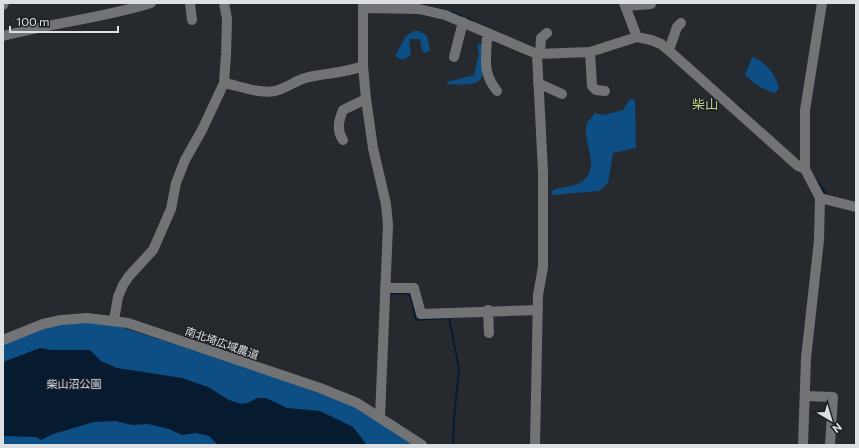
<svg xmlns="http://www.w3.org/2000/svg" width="859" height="448" viewBox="0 0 859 448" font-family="Commissioner,'Noto Sans JP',sans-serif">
<rect width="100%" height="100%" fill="#262a2f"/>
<path fill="#0d4e85" d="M414,31H420L427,36L430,50L425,53L422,51L420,39H409L411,55L403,60L395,56L406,36Z
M483,43C483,81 489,87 447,84V82L474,75L479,53L477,45Z
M752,57C766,62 775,73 779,88L775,93C763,90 754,84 745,75Z
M630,99L635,100L636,148L613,153L608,183L599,191L552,195L551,191C561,186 572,188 581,182C603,168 581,141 587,123C589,120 593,116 595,113L604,115L623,110Z
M81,322L112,324L124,328L267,374L354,406L415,445H3V345C29,334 53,324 81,322Z"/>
<path fill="#061b30" d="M40,348L51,350H90L101,361L117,368L182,378L208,387L229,400L241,404L248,403L257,398H266L287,408L320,411L353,427L367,445H218L209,436L196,433L182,435L169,429L148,424L132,425L115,421L94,422L53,434L41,440L36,437L3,436V362Z"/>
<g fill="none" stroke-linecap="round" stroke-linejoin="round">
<path stroke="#061b30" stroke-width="2" d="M451,12L473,21
M733,102L742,109
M816,180L828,196
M391,291V294L408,293L411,297L416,320L449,318L459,369L454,419L453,445"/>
<path stroke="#717375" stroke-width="10" d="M190,3L192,20
M363,3V66L366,99L373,148L386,204L388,225L380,417
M624,3L637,37
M3,5L4,3
M626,6L651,4
M363,8L419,9L445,15L537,54L590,52L637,37L651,40L661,44L675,56L798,166L805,169
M487,33C487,57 481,71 497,91
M3,36C52,23 103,18 151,3
M669,50L677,27L681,23
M590,52L592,86L596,90L605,91
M540,54L541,38L547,33
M454,57L463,22
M224,83C240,86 259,94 275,91C288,88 297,79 309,77C328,73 345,73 363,66
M538,83L562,94
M343,140C336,130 339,120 343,110L366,99
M820,198L856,207
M385,288H414L421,314L538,310
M488,310L489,333
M114,320L118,297L123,285L129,276L153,250L171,209L176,183L185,160L202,130L224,83L226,55L227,19L224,3
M3,340L43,324L61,320L87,318L128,323L320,388L357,403L422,445
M806,396L833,397L830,445
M535,445L538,295L543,267V172L537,54
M803,445L806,358L819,240L820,198L805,169V110L822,3"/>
</g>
<g text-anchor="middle" stroke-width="3" stroke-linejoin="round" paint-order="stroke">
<g font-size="11" fill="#dde0e3" stroke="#1c2025">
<text transform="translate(222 343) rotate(19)" y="4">南北埼広域農道</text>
</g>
<g font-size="11" fill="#cbdcee" stroke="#1c2025">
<text x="74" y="388">柴山沼公園</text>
</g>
<g font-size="13" fill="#bccf85" stroke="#1c2025">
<text x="705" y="109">柴山</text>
</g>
</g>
<rect width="859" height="448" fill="none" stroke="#dde0e3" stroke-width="8"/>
<g transform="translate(831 420) rotate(142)" stroke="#1c2025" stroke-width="3" paint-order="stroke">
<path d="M0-3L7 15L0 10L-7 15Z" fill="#dde0e3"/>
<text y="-6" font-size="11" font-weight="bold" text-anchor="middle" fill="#dde0e3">N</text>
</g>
<path d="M10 26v6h108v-6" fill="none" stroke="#dde0e3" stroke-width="2"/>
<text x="16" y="26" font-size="12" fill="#dde0e3" stroke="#1c2025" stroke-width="3" paint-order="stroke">100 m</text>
</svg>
